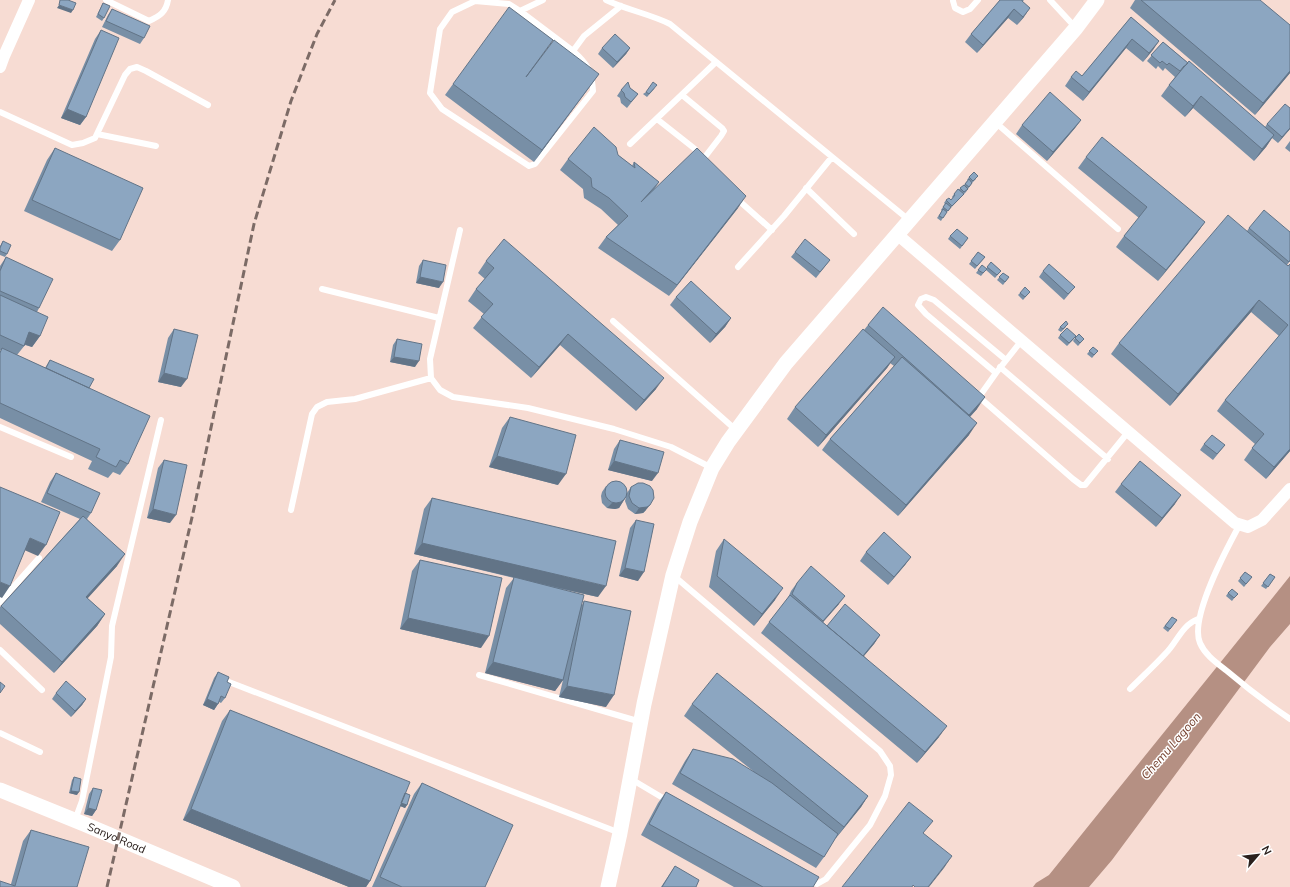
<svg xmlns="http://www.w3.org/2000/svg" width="1290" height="887" viewBox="0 0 1290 887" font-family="Mulish,sans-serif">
<rect width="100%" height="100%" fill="#f7dcd3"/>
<path fill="#b59083" d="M1290,576V624L1270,647L1112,860L1089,887H1033L1036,883L1049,875C1129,775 1210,676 1290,576Z"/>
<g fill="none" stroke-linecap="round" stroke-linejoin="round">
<path stroke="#fff" stroke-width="6" d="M106,0L149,21C160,16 166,12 168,0
M543,0L520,11L509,4L475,1L452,12L440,29L430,93L442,109L529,166L535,164L593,91C592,72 588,64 573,51L584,36L621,6
M606,0C627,10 650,14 670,24L909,220
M953,0V1L955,8L963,12L970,9L978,0
M1050,0L1076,28
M520,11L573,51
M682,95L722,128L724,131L721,136L701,162
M0,112L72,145L83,143L95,138L125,75L130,69L137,67L146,71L208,105
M657,119L695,149L698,157
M995,122L1118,229
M97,134L156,146
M630,144L716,62
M806,188L854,234
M736,198L772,230
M460,230L430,359L431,378L440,390L453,397L528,408L614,429L671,447L712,468
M738,267L784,216L832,157
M322,289L439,318
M613,321L736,430
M1022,340L996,373L979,397L1073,479L1081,485H1085L1129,431
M1000,367L1108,459
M996,373L926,314L918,305L921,299L926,297L934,300L1006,360
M0,427L71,457
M291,510L312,414L317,407L327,402L355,399L431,378
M1240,524C1227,548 1189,618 1200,643C1205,655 1217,663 1227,671C1247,688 1268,704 1290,719
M674,576L880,751L890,766L891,775L885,796L870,825L826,879L817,884L808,881
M0,602L39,558
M0,650L42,690
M479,675L641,722
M229,682L620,833
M1130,689C1142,677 1155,665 1166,653C1177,642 1182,625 1198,619
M0,733L40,752
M631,779L668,801
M75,820L82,801L111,657L112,626L161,420"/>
<path stroke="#fff" stroke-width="12" d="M0,67L4,56L29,0
M898,235L1235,523L1248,527L1262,520L1290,489"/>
<g stroke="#fff" stroke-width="15">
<path id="s1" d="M0,790L84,824L233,887"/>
<path d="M608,887L620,833L644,704L673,575L690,522L712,468L728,442L786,363L1076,28L1097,0"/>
</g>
<path stroke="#7c6b66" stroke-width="3" stroke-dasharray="8 4" stroke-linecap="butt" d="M107,887L193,513L254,224L291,101L317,34L335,0"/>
</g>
<path fill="#788fa6" d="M1000,0H1024L1023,1L1024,17L1017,25L1008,18L977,53L965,42L971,34Z
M1135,0H1260L1290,73L1255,115L1130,8Z
M103,3L104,18L102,21L96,17Z
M112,9L144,38L140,44L102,27L108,15Z
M1131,17L1159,41L1143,62L1126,48L1083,101L1065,86L1071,77L1082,76Z
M101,30L86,117L80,125L61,118L95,39Z
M1163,42L1265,127L1267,124L1290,108V129L1278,143L1272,138L1266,147L1254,161L1193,108L1185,117L1161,96L1169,85L1175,77L1165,68L1163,71L1158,66L1156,69L1147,61Z
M602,48H630L626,54L613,68L598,54Z
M534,67L599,74L534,162L445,95L453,84Z
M630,88L638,94L627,108L621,103L620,98L617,96L621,90Z
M655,88L647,97L643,94L646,92Z
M1081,120L1075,128L1047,161L1016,134L1022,125Z
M1290,141V152L1285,148Z
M55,148L120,240L112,251L24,211L47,160Z
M618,155L632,166L634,162L659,182L654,190L738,208L669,296L598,248L606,237L618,225L601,209L584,198L583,189L560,170L568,159Z
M1086,157L1205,222L1197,233L1158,281L1116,247L1124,236L1139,218L1078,168Z
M969,177L976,179L972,183L966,192L945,214L941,221L937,218L942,211L941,210L945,204L944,203L946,200H951L953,198L952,197L954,194L964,185L968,180H967Z
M1249,228L1290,232V261L1287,265L1288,266L1290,451L1266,479L1244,460L1255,444L1217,411L1225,400L1279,336L1251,312L1170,406L1111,354L1119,343L1247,231Z
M950,236L968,238L960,249L948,239Z
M3,241L7,254L5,257L0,255V246Z
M795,252L830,260L816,278L791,257Z
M978,252L985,257L975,269L969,264Z
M6,257L39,308L37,312L40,336L32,347L25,345L17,355L45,368L50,360L89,388L128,464L120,475L113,472L108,478L88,469L92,461L0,418V351L1,350H0V266Z
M423,260L439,288L416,283L419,266Z
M486,261L656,389L636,411L560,345L531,378L473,328L484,314L468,301L476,289L485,279L478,273Z
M991,262L1001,271L995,278L986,270L981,276L976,273L982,265L986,269Z
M1043,271L1075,287L1064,300L1039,277Z
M1003,273L1009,277L1003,285L997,280Z
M1030,292L1023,300L1018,295L1020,293Z
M676,297L731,318L725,327L710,343L670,305Z
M868,325L977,409L970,417L969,435L898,516L822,450L830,439L894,366L890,363L887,368L818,447L787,419L795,407L864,330Z
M1060,327H1066L1061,332L1058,330Z
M174,329L181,387L158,382L168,338Z
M1060,335L1074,339L1067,346L1058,338Z
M1075,338L1084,339L1078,346L1073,341Z
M397,339L415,367L390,362L393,345Z
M1093,347L1098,351L1092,358L1087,354Z
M510,417L558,485L489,467L502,428Z
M620,440L652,481L608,470L614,449Z
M1204,444L1225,445L1213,460L1200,450Z
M164,460L170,523L147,518L158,468Z
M56,473L91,513L87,519L117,566L87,598L105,614L97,626L54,673L0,624V607L80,519L41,502L50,482Z
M1121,484L1175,504L1156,527L1115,492Z
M606,486L627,493L631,487L646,510L643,513L635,514L628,509L625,501L626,497L619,508L615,509L607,508L602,503L601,496L602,492Z
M432,498L598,597L561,589L582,605L584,601L606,707L559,697L563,680L555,691L485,673L506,588L514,578L414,554L424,509Z
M636,520L638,581L619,576L630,528Z
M724,539L775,600L754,626L709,587L716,551Z
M866,552L911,557L905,565L888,585L860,561Z
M420,560L481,648L400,629L412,571Z
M1245,572L1252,577L1244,587L1238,581Z
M1270,574L1275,577L1266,589L1261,586Z
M797,583L839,604L823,622L827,626L880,635L874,644L864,656L939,737L917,763L761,633L769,622L787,600L791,591Z
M1228,593L1235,597L1232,601L1226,596Z
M1172,617L1177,620L1168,632L1163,628Z
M218,672L227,682L225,698L221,703L219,702L214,710L203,705L214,678Z
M56,693L86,699L82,705L71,717L52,699Z
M692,704L868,796L861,807L836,838H835L824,857L816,868L672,784L685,761L693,749L753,771L684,716Z
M230,710L405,793L407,805L405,808L400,806L370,881L366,887H349L183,820L222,721Z
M74,777L77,795L69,793L72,780Z
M422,783L485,887H372L414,794Z
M93,788L96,810L92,816L84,814L89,794Z
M666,792L813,887H734L641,835L658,803Z
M31,830L77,887H0L11,884L23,841Z
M675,866L696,887H661Z"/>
<path fill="#627487" d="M59,5L73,10L71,13L57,8Z
M1030,8L1024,17L1017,25L1023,17Z
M1014,9L1008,18L977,53L983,45Z
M1132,39L1126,48L1083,101L1089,92Z
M1159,41L1153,50L1143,62L1149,53Z
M630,48L626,54L613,68L617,62Z
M1290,71V73L1255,115L1263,103Z
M599,74L591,85L534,162L542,150Z
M1201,96L1193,108L1185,117L1193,106Z
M67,109L86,117L80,125L61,118Z
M1081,120L1075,128L1047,161L1053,152Z
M1290,128V129L1278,143L1282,137Z
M1274,135L1266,147L1254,161L1262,149Z
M746,196L738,208L669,296L677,285Z
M1205,222L1197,233L1158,281L1166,270Z
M420,277L443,282L439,288L416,283Z
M1259,300L1251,312L1170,406L1178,394Z
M731,318L725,327L710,343L716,334Z
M29,332L40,336L32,347L21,343Z
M568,334L560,345L531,378L539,367Z
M394,357L419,361L415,367L390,362Z
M895,357L887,368L818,447L826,435Z
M164,373L187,379L181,387L158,382Z
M664,378L656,389L636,411L644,400Z
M985,397L977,409L961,426L969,415Z
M977,423L969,435L898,516L906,505Z
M1290,449V451L1266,479L1274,467Z
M497,456L566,474L558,485L489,467Z
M614,461L658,473L652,481L608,470Z
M627,495L619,508L615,509L607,508L612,503Z
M1181,495L1175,504L1156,527L1162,518Z
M650,505L646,510L643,513L635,514L639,508Z
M153,509L176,515L170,523L147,518Z
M30,538L46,545L38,556L22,549Z
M422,543L606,586L598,597L414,554Z
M125,554L117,566L78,609L86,597Z
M911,557L905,565L888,585L894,577Z
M625,568L644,572L638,581L619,576Z
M0,582L10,586L2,598L0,597Z
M783,588L775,600L754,626L762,614Z
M845,596L839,604L817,629L823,621Z
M105,614L97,626L54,673L62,662Z
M408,618L489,636L481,648L400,629Z
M880,635L874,644L856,665L862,656Z
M493,662L563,680L555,691L485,673Z
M567,686L614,695L606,707L559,697Z
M86,699L82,705L71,717L75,711Z
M207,699L218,704L214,710L203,705Z
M947,726L939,737L917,763L925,752Z
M71,791L79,792L77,795L69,793Z
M868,796L861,807L836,838L844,827Z
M400,802L407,805L405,808L398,805Z
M88,808L96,810L92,816L84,814Z
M191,809L370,881L366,887H349L183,820Z
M952,856L944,868L929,887H928Z"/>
<path fill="#8ca6c1" stroke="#627487" d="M60,0H68L76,3L73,10L59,5Z
M1000,0H1022V1L1030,8L1023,17L1014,9L983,45L971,34Z
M1141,0H1260L1290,25V71L1263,103Z
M103,3L110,6L104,18L98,14Z
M509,7L553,40L526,77L554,40L599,74L542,150L453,84Z
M112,9L150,26L144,38L106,21Z
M1131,17L1159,41L1149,53L1132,39L1089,92L1071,77L1076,71L1082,76Z
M101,30L119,38L86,117L67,109Z
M615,34L630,48L617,62L602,48Z
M1163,42L1188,63L1185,66H1184L1180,71L1169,63L1167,65L1162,61L1160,63L1151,55Z
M1189,61L1274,135L1262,149L1201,96L1193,106L1169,85Z
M628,82L630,88L638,94L631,102L625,97L624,93L621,90Z
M653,82L657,85L649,94L646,92Z
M1050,92L1081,120L1053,152L1022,125Z
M1285,104L1290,108V128L1282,137L1267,124Z
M594,127L616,147L618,155L635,168L634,162L659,182L641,202L697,148L746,196L677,285L606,237L628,216L609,198L592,187L591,178L568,159Z
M1102,137L1205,222L1166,270L1124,236L1147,207L1086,157Z
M55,148L143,188L120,240L32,200Z
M974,172L978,176L973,181L969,177Z
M969,179L972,183L969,187L965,184Z
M964,185L968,189L964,192L960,188Z
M958,189L964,194L952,206L946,200L949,198L951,200L955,195L954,194Z
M946,203L951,207L948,211L943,207Z
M943,209L947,212L943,218L939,216Z
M1264,210L1290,232V260L1289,262L1249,228Z
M1228,215L1288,266L1290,264V449L1274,467L1252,448L1264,434L1225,400L1288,325L1259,300L1178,394L1119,343Z
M957,229L968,238L962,246L950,236Z
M504,239L664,378L644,400L568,334L539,367L481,317L493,304L476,289L494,268L486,261Z
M805,239L830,260L820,272L795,252Z
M3,241L11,245L7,254L0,251V248Z
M978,252L985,257L977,266L971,261Z
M6,257L53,279L39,308L0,291V271Z
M423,260L446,265L443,282L420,277Z
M991,262L1001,271L997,275L987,267Z
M1049,264L1075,287L1068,294L1043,271Z
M982,265L987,269L983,273L978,270Z
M1003,273L1009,277L1005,282L999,277Z
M691,281L731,318L716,334L676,297Z
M1025,287L1030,292L1025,297L1020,293Z
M0,295L48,317L40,336L29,332L24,346L0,335Z
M883,307L985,397L969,415L868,325Z
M1066,321L1068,324L1063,329L1060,327Z
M1067,328L1076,336L1069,343L1060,335Z
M174,329L198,335L187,379L164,373Z
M863,329L895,357L826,435L795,407Z
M1079,334L1084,339L1080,343L1075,338Z
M397,339L422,344L419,361L394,357Z
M1093,347L1098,351L1094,355L1089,351Z
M2,348L150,416L128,464L120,460L116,467L96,457L100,449L0,403V353Z
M902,357L977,423L906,505L830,439Z
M50,360L94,379L89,388L46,368Z
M510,417L576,435L566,474L497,456Z
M1212,435L1225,445L1217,454L1204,444Z
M620,440L664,452L658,473L614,461Z
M164,460L187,465L176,515L153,509Z
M1140,461L1181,495L1162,518L1121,484Z
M56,473L100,493L91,513L47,493Z
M605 492a11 11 0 1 1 22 0a11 11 0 1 1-22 0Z
M638,483H643L650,486L653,490L654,498L650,505L647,507L639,508L632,503L629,496L631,487Z
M0,487L60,512L46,545L30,538L10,586L0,582Z
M432,498L616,541L606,586L422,543Z
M83,516L125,554L86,597L105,614L62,662L1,606Z
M636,520L654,524L644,572L625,568Z
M884,532L911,557L894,577L866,552Z
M724,539L783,588L762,614L717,576Z
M420,560L502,578L489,636L408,618Z
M811,566L845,596L823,621L792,594L797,583Z
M1245,572L1252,577L1246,584L1240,578Z
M1270,574L1275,577L1268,587L1263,583Z
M514,577L584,595L563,680L493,662Z
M1232,589L1238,594L1234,598L1228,593Z
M790,595L947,726L925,752L769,622Z
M584,601L631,611L614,695L567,686Z
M845,604L880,635L863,656L827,626Z
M1172,617L1177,620L1170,629L1165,626Z
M218,672L229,677L227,682L231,684L225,698L221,696L218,704L207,699Z
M717,673L868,796L844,827L692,704Z
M66,681L86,699L75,711L56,693Z
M0,682L5,686L0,693Z
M230,710L410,782L370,881L191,809Z
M693,749L733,759L772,783L838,834L824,857L680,773Z
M74,777L81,779L79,792L71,791Z
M422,783L513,825L485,887H402L380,877Z
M93,788L102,790L96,810L88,808Z
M666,792L819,877L813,887H763L649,824Z
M405,793L410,795L407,805L401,803Z
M909,802L933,821L923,833L952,856L928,887H915L913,885L912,887H842Z
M31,830L89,847L77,887H0V881L15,886Z
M675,866L699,880L696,887H662Z"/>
<g text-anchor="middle" stroke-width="3" stroke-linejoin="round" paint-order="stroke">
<g font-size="11" fill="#2a201d" stroke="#fff">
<text dy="4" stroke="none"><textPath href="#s1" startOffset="126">Sanyo Road</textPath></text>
</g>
<g font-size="12" font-style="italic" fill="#75402e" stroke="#fff">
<text transform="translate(1171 746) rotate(-49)" y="4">Chemu Lagoon</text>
</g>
</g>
<g transform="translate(1258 855) rotate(62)" stroke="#ffffff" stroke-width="3" paint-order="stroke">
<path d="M0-3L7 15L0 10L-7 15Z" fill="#2a201d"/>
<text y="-6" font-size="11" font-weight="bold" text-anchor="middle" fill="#2a201d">N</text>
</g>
</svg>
